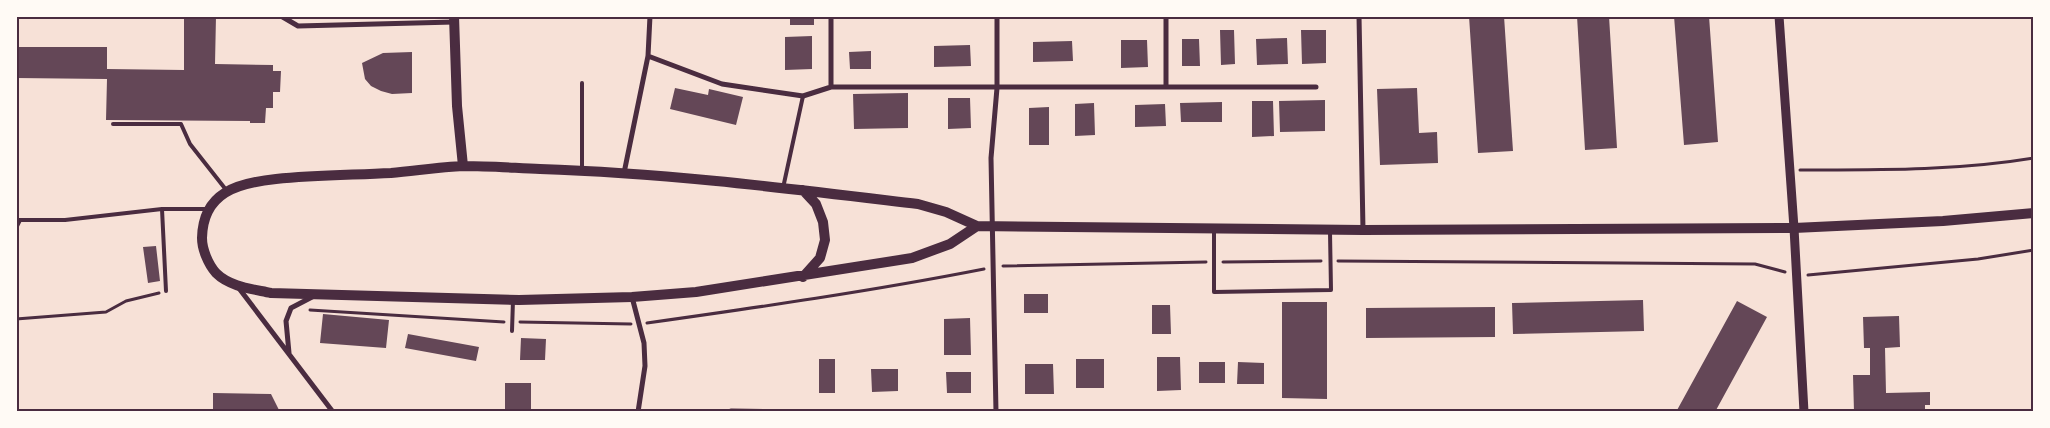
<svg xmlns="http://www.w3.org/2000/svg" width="2050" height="428" viewBox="0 0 2050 428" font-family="'DejaVu Sans',sans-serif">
<rect width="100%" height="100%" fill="#f7e1d7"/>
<path fill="#644757" d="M184,16H216L215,64L273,65V71H281L280,92H273V108H266L265,123H250V121L106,120L107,79L16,78V47H107V69L184,70Z
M790,16H814V25H790Z
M1469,16H1504L1513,151L1478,153Z
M1577,16H1609L1617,148L1585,150Z
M1674,16H1709L1718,142L1684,145Z
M1220,30H1234L1235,64L1221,65Z
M1301,30H1326V63L1302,64Z
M812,36V69L785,70V37Z
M1287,38L1288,64L1257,65L1256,39Z
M1182,39H1199L1200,66H1182Z
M1121,40H1147L1148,67L1121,68Z
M1072,41L1073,61L1033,62V42Z
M970,45L971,66L934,67V46Z
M871,51V69H850L849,52Z
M412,52V93L392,94L381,91L371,86L365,79L362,63L383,53Z
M675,88L708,95L709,89L743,97L736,125L670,109Z
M1417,88L1419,133L1437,132L1438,163L1380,165L1377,89Z
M908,93V128L854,129L853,94Z
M948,98H970L971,128L948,129Z
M1325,100V131L1280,132L1279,101Z
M1252,101H1273L1274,136L1252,137Z
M1222,102V122H1181L1180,103Z
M1094,103L1095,135L1075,136V104Z
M1165,104L1166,126L1135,127V105Z
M1049,107V145H1029V108Z
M156,246L160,281L148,283L143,247Z
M1024,294H1048V313H1024Z
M1643,300L1644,331L1513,334L1512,303Z
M1737,301L1767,317L1715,412H1676Z
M1282,302H1327V399L1282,398Z
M1152,305H1170L1171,334H1152Z
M1495,307V337L1366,338V308Z
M323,314L389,320L386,348L320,343Z
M1899,316L1900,347L1885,348L1886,393L1930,392V405H1925V412H1854L1853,375H1870V348H1864L1863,317Z
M970,318L971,355H944V319Z
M408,334L479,347L476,361L405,348Z
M521,338L546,339L545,360H520Z
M1157,357H1180L1181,390L1157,391Z
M819,359H835V393H819Z
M1076,359H1104V388H1076Z
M1199,362H1225V383H1199Z
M1238,362L1264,363V384H1237Z
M1025,364H1053L1054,394H1025Z
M871,369H898V391L872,392Z
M946,372H971V393H947Z
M505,383H531V412H505Z
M213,393L271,394L280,412H213Z"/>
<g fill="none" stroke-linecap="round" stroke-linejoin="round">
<path stroke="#4a2c40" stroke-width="3" d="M1800,170C1878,170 1956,171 2034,158
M1338,261L1755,264L1785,272
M1223,262L1321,261
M1003,266L1206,262
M1808,275L1978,259L2034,250
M310,310L504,322
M16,319L106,312L126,301L159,293
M520,322L631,324
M647,323C760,307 872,291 984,269"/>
<path stroke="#4a2c40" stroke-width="4" d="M582,83V170
M113,124H181L190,144L227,191
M783,188L803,96
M162,209L166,291
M16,220H65L162,209H207
M16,228L20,220
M1214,231V292L1331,290L1330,232
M512,331L513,300"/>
<path stroke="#4a2c40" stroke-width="5" d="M281,16L298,26L454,22
M831,16V87
M1166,16V87
M1359,16L1363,230
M648,56L722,84L803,96L831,87H1316
M624,173L648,56L650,16
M238,287L333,412
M632,297L644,343L645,366L638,412
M289,353L286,321L291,308L314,296
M731,411L787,412
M996,412L991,158L997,88V16"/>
<path stroke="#4a2c40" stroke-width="9" d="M1779,16L1794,228L1804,412"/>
<path stroke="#4a2c40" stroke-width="10" d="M454,16L457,106L463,166
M803,190L816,204L823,222L825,240L820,258L803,277
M977,226L950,244L912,258L696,292L632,297L519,300L271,293C253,289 230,287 216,273C208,264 202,249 202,238C203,192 238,183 276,179C314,175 353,175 391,173C415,171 439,167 464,166C489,166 515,168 540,169C667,173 792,189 918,204L946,212L977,226L1363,230L1794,228L1943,221L2034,213"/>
</g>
<rect width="2050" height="428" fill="none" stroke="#fffaf5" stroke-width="35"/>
<rect x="18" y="18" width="2014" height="392" fill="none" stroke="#4a2c40" stroke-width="2"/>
</svg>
